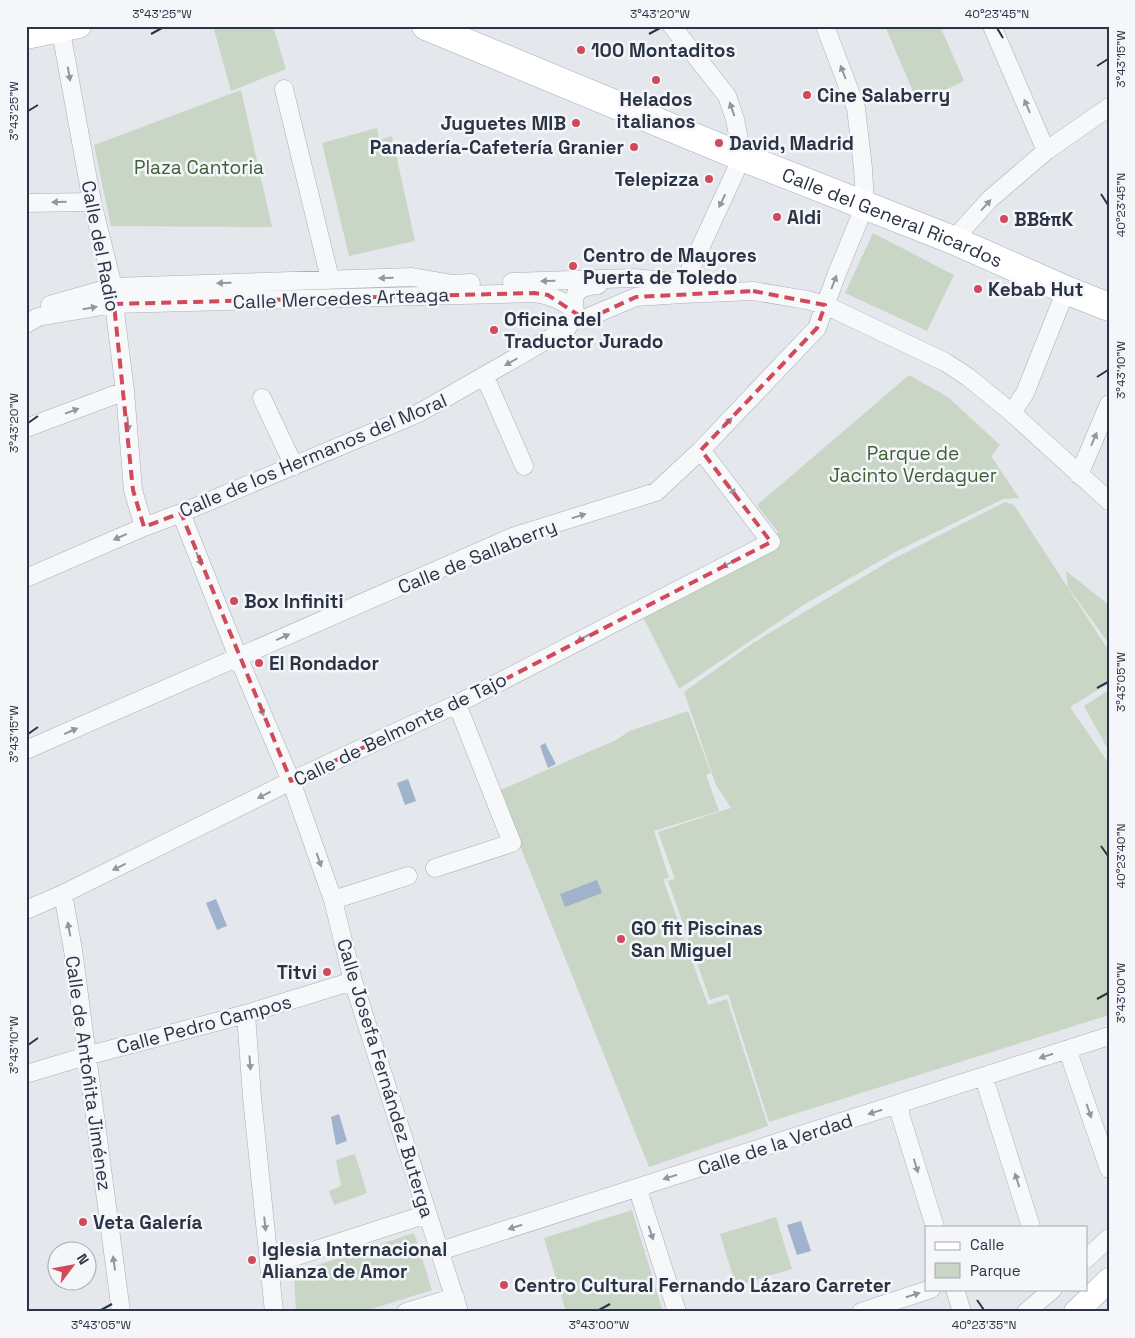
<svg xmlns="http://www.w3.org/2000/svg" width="1135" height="1338" viewBox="0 0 1135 1338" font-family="'Space Grotesk',sans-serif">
<rect width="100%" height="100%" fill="#e4e7ec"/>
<path fill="#c9d6c5" d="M213,26H273L286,69L231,91Z
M885,26H940L964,81L918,103Z
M241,90L272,227L111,226L94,145Z
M377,128L379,140L392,136L415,241L349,256L322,143Z
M873,233L954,275L927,331L845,293Z
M909,375L948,397L1000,445L991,456L1019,498L1003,499L899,550L805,604L679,689L639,609L771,542L778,532L757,505Z
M1005,502L1014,505L1109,651V683L1070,707L1109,764V1015L769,1122L728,994L710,1000L668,881L675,879L658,832L731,808L716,785L684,692L753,643L893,559Z
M1066,571L1109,605V644L1068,587Z
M1109,690V751L1084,706Z
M688,711L711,773L706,775L719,811L654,831L669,878L663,879L708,1005L727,999L768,1126L649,1167L498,791L614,741L630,731Z
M355,1154L367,1193L334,1205L329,1191L341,1186L336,1160Z
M632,1210L663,1312H566L544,1238Z
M776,1217L792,1269L736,1286L720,1234Z
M414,1233L432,1290L362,1312H296L294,1273Z"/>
<path fill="#9fb4cc" d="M545,743L556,764L548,768L540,746Z
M408,779L416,801L405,805L397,783Z
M597,880L602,893L565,907L560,894Z
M216,899L227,926L217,930L206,903Z
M339,1114L347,1141L336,1145L331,1117Z
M801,1221L811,1251L797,1255L787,1225Z"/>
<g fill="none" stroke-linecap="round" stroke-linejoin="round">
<g stroke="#a9aeb7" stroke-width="19">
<path id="street" d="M60,26L92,202L113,287L116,320L125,391L133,490L144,527
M672,26L727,96L735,119L742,157L684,283
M992,26L1046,151
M284,89L330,279
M26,203L92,202
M953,240L990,199L1046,151L1109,107
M512,282L633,278L684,283H696
M50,305L113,287L412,277L453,284L471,283
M26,324L38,317L114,304L534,293C546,294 563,300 572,309C576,314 578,317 584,319L636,297L682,294L753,291L807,300L825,305L945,362L968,377L1012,413L1109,501
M485,377L524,466
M262,398L294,466
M1012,413L1025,393L1066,290
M26,428L125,391
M1079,475L1109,404
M181,513L238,657L291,781L333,900L353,981L459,1312
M26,578L144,527L181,513L419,413L566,329C584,309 559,288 598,285
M26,750L515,536L656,492L701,450L817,328L836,276L865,205L863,168L856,108L825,26
M435,868L512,843L457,704
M63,894L73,950L121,1312
M333,900L408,876
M26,910L63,894L291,781L457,704L771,542L701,450
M246,1014L252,1097L274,1312
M1071,1048L1070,1057L1109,1169
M26,1074L86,1056L246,1014L353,981
M981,1077L985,1081L1031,1227
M903,1103L900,1109V1114L935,1227
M642,1186L640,1192L641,1199L677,1312
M440,1251L1109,1036
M1086,1259L1109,1238
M269,1265L427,1214
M955,1289L962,1312
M406,1312L455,1297
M861,1312L931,1289
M1026,1312L1053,1289"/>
</g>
<g stroke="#a9aeb7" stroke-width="25">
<path id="secondary" d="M26,37L79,26
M1076,1312L1109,1280"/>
</g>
<g stroke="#a3abb8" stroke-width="29">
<g id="primary">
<path id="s1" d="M426,26L742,157L953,240L1066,290L1109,307"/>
</g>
</g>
<use href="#street" stroke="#f7f8fa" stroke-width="18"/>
<use href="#secondary" stroke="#fff" stroke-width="24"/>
<use href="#primary" stroke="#fff" stroke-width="28"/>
</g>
<defs><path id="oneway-solid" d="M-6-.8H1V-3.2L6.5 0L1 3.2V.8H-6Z" transform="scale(1.25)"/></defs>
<g fill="#9196a0">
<use href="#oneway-solid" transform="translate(843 72) rotate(-111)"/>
<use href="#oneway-solid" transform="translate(69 74) rotate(80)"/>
<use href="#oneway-solid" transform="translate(1027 106) rotate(-113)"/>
<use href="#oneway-solid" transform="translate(732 109) rotate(-109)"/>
<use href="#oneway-solid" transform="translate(722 201) rotate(115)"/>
<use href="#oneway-solid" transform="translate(59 202) rotate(179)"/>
<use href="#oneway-solid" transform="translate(986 205) rotate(-48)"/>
<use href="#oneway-solid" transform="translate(386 278) rotate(179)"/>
<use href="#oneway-solid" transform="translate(548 281) rotate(178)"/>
<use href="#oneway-solid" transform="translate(834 282) rotate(-69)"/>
<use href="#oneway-solid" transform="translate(224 283) rotate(178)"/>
<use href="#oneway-solid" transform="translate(90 308) rotate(-10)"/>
<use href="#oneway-solid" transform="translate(511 362) rotate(150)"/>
<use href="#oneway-solid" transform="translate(72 411) rotate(-20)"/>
<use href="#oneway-solid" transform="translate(727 423) rotate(-46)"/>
<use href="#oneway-solid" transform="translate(128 424) rotate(85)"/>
<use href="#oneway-solid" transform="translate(1094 439) rotate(-67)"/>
<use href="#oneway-solid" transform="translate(731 489) rotate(53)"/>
<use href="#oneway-solid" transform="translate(579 516) rotate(-17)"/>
<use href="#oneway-solid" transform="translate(120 537) rotate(156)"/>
<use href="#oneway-solid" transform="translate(199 559) rotate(69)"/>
<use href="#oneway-solid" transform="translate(728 564) rotate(153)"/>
<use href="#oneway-solid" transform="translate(283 637) rotate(-24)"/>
<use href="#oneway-solid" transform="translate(583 638) rotate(152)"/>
<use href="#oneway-solid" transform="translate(261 709) rotate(67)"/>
<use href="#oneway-solid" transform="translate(71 731) rotate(-24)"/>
<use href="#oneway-solid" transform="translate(264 795) rotate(153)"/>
<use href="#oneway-solid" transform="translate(319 860) rotate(71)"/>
<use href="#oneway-solid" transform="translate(119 867) rotate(154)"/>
<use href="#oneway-solid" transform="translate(69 929) rotate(-100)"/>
<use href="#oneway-solid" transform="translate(1046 1056) rotate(162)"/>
<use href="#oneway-solid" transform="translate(250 1063) rotate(86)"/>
<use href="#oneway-solid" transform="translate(1089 1111) rotate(71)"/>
<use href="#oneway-solid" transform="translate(875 1112) rotate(163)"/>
<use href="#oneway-solid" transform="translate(916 1166) rotate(73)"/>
<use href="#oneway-solid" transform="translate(670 1177) rotate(162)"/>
<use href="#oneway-solid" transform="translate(1017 1180) rotate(-108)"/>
<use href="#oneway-solid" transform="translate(265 1224) rotate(84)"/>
<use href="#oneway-solid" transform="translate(515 1227) rotate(162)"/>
<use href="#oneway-solid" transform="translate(651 1233) rotate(72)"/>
<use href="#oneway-solid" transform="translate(114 1263) rotate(-98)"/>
<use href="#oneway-solid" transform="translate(913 1295) rotate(-18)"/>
</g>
<path fill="none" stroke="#d1495b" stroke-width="4" stroke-dasharray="10 6" stroke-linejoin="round" d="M753,291L825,305L817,328L701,450L771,542L457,704L291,781L181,513L144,527L133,490L114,304L534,293L548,295L586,320L636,297Z"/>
<path fill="none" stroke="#2b3445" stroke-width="2" d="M997,28L1003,38M151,34L162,28M649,34L660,28M1097,66L1108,59M28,111L38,105M1101,194L1108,205M1097,377L1108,370M28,423L38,416M1097,688L1108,682M28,734L38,727M1101,846L1108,856M1097,999L1108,993M28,1045L38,1038M977,1300L984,1310M101,1310L112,1304M599,1310L610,1304"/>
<g fill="#d1495b" stroke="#f4f6f9" stroke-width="2">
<circle cx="581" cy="50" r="5"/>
<circle cx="656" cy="80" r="5"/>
<circle cx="807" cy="95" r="5"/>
<circle cx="576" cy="123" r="5"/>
<circle cx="719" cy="143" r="5"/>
<circle cx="634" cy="147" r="5"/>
<circle cx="709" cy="179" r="5"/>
<circle cx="777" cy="217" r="5"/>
<circle cx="1004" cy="219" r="5"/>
<circle cx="573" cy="266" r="5"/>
<circle cx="978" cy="289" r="5"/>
<circle cx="494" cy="330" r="5"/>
<circle cx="234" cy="601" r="5"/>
<circle cx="259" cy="663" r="5"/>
<circle cx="621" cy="939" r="5"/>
<circle cx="327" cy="972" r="5"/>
<circle cx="83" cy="1222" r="5"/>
<circle cx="252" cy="1260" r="5"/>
<circle cx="504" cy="1285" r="5"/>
</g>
<g text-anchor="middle" stroke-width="5" stroke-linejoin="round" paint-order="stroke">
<g font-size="19" font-weight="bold" fill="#2b3445" stroke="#f4f6f9" text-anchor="start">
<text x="591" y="57">100 Montaditos</text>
<text x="817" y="102">Cine Salaberry</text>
<text x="656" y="106" text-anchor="middle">Helados<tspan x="656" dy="22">italianos</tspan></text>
<text x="566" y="130" text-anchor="end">Juguetes MIB</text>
<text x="729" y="150">David, Madrid</text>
<text x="624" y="154" text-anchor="end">Panadería-Cafetería Granier</text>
<text x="699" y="186" text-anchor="end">Telepizza</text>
<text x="787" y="224">Aldi</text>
<text x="1014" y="226">BB&amp;πK</text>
<text x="583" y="262">Centro de Mayores<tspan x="583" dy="22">Puerta de Toledo</tspan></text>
<text x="988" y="296">Kebab Hut</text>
<text x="504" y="326">Oficina del<tspan x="504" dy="22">Traductor Jurado</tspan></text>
<text x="244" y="608">Box Infiniti</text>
<text x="269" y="670">El Rondador</text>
<text x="631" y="935">GO fit Piscinas<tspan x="631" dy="22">San Miguel</tspan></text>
<text x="317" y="979" text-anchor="end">Titvi</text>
<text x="93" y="1229">Veta Galería</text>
<text x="262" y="1256">Iglesia Internacional<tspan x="262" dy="22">Alianza de Amor</tspan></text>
<text x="514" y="1292">Centro Cultural Fernando Lázaro Carreter</text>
</g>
<g font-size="19" fill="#3f6138" stroke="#f4f6f9">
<text x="199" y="174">Plaza Cantoria</text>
<text x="913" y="460">Parque de<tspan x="913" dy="22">Jacinto Verdaguer</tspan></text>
</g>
<g font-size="19" fill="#2b3445" stroke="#f4f6f9">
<text dy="7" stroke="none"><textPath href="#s1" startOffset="504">Calle del General Ricardos</textPath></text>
<text transform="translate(101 246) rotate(79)" y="7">Calle del Radio</text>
<text transform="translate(341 298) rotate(-2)" y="7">Calle Mercedes Arteaga</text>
<text transform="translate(313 455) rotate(-23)" y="7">Calle de los Hermanos del Moral</text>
<text transform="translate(477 556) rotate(-22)" y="7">Calle de Sallaberry</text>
<text transform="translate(400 729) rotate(-26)" y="7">Calle de Belmonte de Tajo</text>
<text transform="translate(204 1024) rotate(-15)" y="7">Calle Pedro Campos</text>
<text transform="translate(89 1073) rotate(82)" y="7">Calle de Antoñita Jiménez</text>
<text transform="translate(386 1078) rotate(73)" y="7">Calle Josefa Fernández Buterga</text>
<text transform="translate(775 1144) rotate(-18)" y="7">Calle de la Verdad</text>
</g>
</g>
<rect width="1135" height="1338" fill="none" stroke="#f4f6f9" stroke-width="55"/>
<rect x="925" y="1226" width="162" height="65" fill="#f4f6f9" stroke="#a4a8b1"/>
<rect x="935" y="1242" width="25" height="8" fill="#ffffff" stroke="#a4a8b1"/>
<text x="970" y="1250" font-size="15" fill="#2b3445">Calle</text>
<rect x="935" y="1263" width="25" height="15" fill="#c9d6c5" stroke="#a4a8b1"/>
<text x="970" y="1276" font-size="15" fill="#2b3445">Parque</text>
<g transform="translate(72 1266) rotate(58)"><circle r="24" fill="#f4f6f9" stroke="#a4a8b1"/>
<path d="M0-4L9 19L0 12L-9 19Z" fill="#d1495b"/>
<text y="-8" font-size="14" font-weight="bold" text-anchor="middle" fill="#2b3445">N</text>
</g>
<rect x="28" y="28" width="1080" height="1282" fill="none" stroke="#2b3445" stroke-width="2"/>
<g font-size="12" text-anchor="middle" fill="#2b3445">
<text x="162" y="18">3°43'25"W</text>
<text x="660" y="18">3°43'20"W</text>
<text x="997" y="18">40°23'45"N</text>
<text transform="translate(1121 59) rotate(-90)" y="4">3°43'15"W</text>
<text transform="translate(14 111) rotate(-90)" y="4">3°43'25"W</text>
<text transform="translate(1121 205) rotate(-90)" y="4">40°23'45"N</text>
<text transform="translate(1121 370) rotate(-90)" y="4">3°43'10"W</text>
<text transform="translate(14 423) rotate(-90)" y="4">3°43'20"W</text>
<text transform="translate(1121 682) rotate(-90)" y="4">3°43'05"W</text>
<text transform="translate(14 734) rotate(-90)" y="4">3°43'15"W</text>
<text transform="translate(1121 856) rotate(-90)" y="4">40°23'40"N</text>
<text transform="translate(1121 993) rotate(-90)" y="4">3°43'00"W</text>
<text transform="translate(14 1045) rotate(-90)" y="4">3°43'10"W</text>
<text x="101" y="1329">3°43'05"W</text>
<text x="599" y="1329">3°43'00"W</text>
<text x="984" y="1329">40°23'35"N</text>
</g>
</svg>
